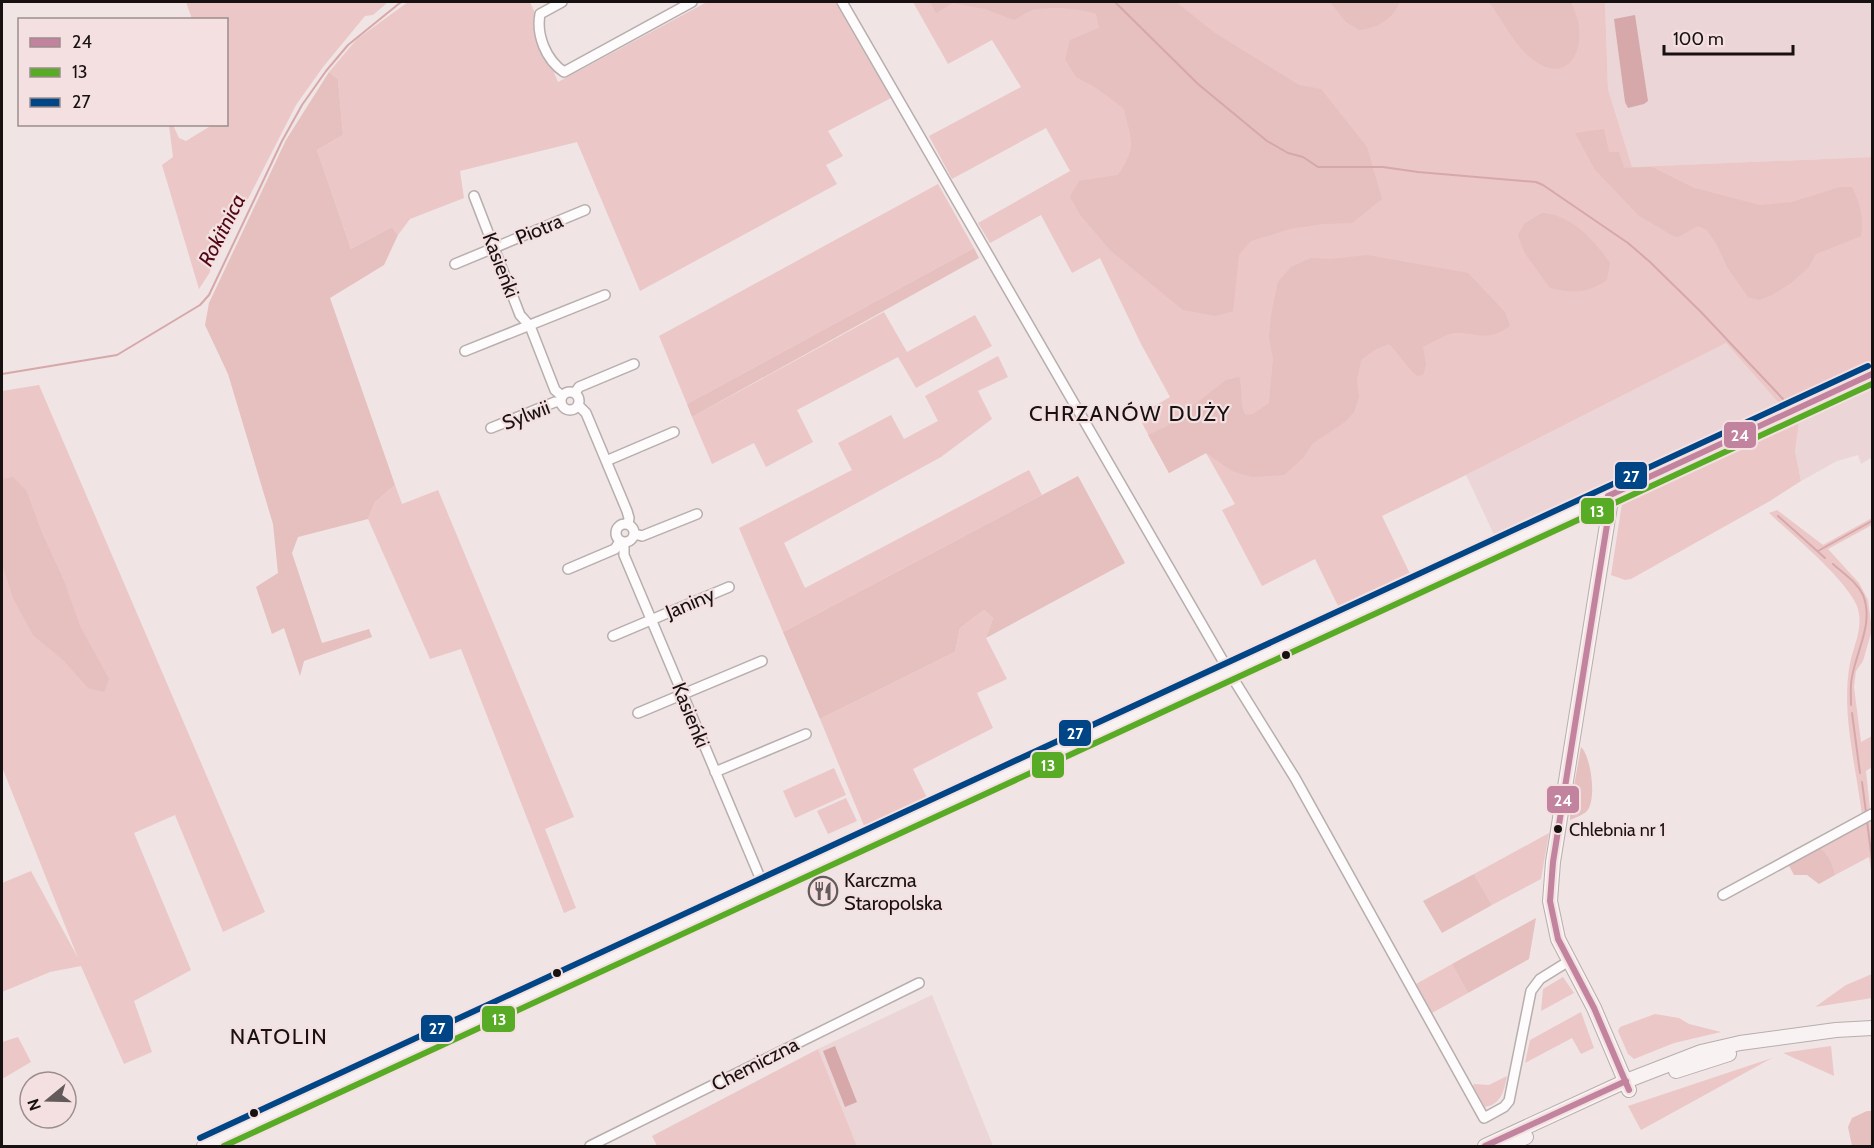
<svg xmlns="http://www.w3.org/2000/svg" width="1874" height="1148" viewBox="0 0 1874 1148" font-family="Cabin,sans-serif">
<rect width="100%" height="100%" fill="#f0e4e4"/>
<path fill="#ebd5d6" d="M1605,2H1872V157L1632,167L1608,89Z
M1726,343L1784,409L1497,541L1466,475Z
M1872,388V457L1861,464L1858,455L1837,461L1801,481L1795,451L1799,422Z
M932,995L993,1146H857L818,1049Z"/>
<path fill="#ecc7c7" d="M186,2H388L373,15L365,16L323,67L296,105L248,199L232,204L221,223L209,231L211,252L210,272L199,289L162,165L173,157L169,126L173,125L179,138L186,141L212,125L226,124V20L192,19Z
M408,2H530L535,13L536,31L558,82L707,2H835L891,98L828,131L843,156L826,165L837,184L640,291L577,142L460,171L464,198L410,219L398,235L392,227L351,249L317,150L343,135L338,79L329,72L357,39Z
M913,2H1605L1608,89L1632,167L1872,157V366L1783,408L1726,343L1466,475L1382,516L1413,580L1342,614L1315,559L1262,586L1222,510L1235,504L1206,453L1169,473L1142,423L1155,416L1151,408L1170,397L1141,344L1100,258L1072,273L1041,215L990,243L978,223L1070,171L1046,128L952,179L929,136L1021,87L992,40L948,64Z
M938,184L974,248L687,404L659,336Z
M884,312L907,352L975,315L992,346L916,388L898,357L797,410L813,442L766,467L754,443L712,464L692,417Z
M998,356L1008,377L978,391L992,419L941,457L784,543L805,588L1029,470L1042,495L783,632L739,528L852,470L838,443L891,415L904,439L938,421L925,396Z
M39,385L265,912L223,932L175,815L134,833L191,970L134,1001L152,1052L124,1064L81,966L50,972L2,992V883L31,871L78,958L2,767V391Z
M1799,422L1795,451L1801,481L1770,501L1631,579L1625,580L1611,575L1622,503Z
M395,485L402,504L438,490L574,817L545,829L576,908L564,913L461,649L430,659L368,519L375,502Z
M1777,510L1823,545L1872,518V525L1828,549L1859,583L1868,600L1872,630L1863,661L1856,671L1854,687L1861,742L1872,736V767L1866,771L1870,809L1862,815C1856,767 1842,716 1849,669C1852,647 1865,628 1857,606C1845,578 1792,535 1769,513Z
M984,610L993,618L986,638L1007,679L977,693L993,728L913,769L930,804L869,838L820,719L955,652L960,628Z
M834,768L846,795L795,818L783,791Z
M846,798L857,821L828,834L817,811Z
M1870,818L1872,835V877L1869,857L1835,875C1833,862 1828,854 1818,846Z
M1549,833L1541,879L1492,905L1474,874Z
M1452,964L1468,993L1432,1013L1416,984Z
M1872,974V998L1815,1007L1846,985Z
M1563,977L1574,993L1541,1011L1543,989Z
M1581,1012L1594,1048L1581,1054L1572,1038L1525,1063L1530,1040Z
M1655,1014L1679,1018L1689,1024L1721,1032L1674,1043L1634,1059L1628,1054L1618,1031L1620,1027Z
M18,1037L31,1062L2,1079V1042Z
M1831,1046L1834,1076L1783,1053L1789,1052Z
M818,1049L857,1146H657L652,1136Z
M1772,1058L1641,1130L1628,1106Z
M1507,1076C1504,1090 1502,1104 1485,1107L1473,1086L1474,1084L1489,1085Z"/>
<path fill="#e6bfbf" d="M930,2H1176L1215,33L1299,85L1321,89L1367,147L1382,199L1352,223L1323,224L1290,229L1251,241L1239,255L1233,311L1216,316L1183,310L1111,251L1081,216L1070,197L1079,181L1118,175C1138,146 1131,140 1124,109L1098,89L1076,77L1065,59L1070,40L1099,28L1096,14C1081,8 1048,6 1032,10C1026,12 1020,17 1014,20L985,9L953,3L936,13Z
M1330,2H1400C1392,20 1378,28 1359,30L1346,22Z
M1489,2H1571C1574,10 1579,20 1579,29C1582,62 1560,82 1531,58C1515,46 1501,18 1489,2Z
M329,72L338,79L343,135L317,150L351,249L392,227L398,235L384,265L330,298L395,485L375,502L368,519L298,537L292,553L322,643L369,629L372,637L304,661L300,676L284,628L272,634L256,587L278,573L273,524L228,374L205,325L209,303L286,140Z
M1604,129L1609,152H1619L1624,168L1652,167L1694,188L1760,205L1792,202L1840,187H1852C1860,204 1864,217 1861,236L1816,254L1808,268L1791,283L1772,295L1759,300L1748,297L1727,267L1717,245L1707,230L1698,226L1678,237L1673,236L1638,215L1623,199L1595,170L1575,133Z
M1542,213C1572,215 1594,240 1610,263L1607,280C1586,294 1574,293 1550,288L1524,252L1518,235L1524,224Z
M974,248L979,258L692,417L687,404Z
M1367,255L1468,273L1505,312L1510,326C1485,343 1479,332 1454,333C1445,334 1432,343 1423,347L1426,365L1423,375L1417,376C1406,366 1399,354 1389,344L1376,349L1361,360L1357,381L1359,397L1354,412L1345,422L1313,443L1303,458L1284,475L1252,477L1232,471L1206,453L1169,473L1148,435L1167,426L1226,380L1239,377C1243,390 1239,402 1245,415L1253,414L1269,403L1273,359L1269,337L1272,309L1278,282L1291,267L1311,258L1331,259Z
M1078,476L1125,563L986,638L993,618L984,610L960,628L955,652L820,719L783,632Z
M13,477L26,490L42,533L64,581L80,626L109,679L104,692L88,688L64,661L33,635L13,598L2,564V479Z
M1581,747C1591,756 1597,800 1587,811C1583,815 1575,818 1570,820V808Z
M1818,846C1828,854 1833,862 1835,875L1819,884L1807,875H1794L1787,862Z
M1474,874L1492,905L1442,933L1423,901Z
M1536,918L1529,959L1468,993L1452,964Z
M1867,1111H1872V1146H1852L1848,1127L1852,1118Z"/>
<path fill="#d6a8aa" d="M1635,15L1648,101L1644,104L1628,108L1625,102L1614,19Z
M835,1046L857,1102L845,1107L823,1051Z"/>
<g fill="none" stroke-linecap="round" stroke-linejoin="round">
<path stroke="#d6a8aa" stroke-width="2" d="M1115,2L1198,84L1267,141L1288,153L1303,157L1318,167H1383L1418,172L1536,182L1543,185L1628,243L1650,262L1701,312L1783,399
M2,374L117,355L200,305L209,295L282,141L302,105L326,71L348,45L401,2
M1778,516L1825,558
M1818,551L1872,521
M1833,564C1843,573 1857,582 1863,595C1874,623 1857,649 1852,677C1850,686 1851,696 1851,705
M1852,713L1860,773
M1862,782L1866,812
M1867,821L1872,860"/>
<g stroke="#b7aeae" stroke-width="12">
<path id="street" d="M562,2L540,14C536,35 546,60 564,72L692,2
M842,2L1234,680L1295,778L1484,1118L1504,1107L1509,1101L1531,991L1540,979L1569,961
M474,196L520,315L530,326L555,390L562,396
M455,264L585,210
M465,351L605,295
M561 401a9 9 0 1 1 18 0a9 9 0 1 1-18 0Z
M575,393L579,387L634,364
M579,406L586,413L627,511L629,518L628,524
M491,428L555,402H561
M606,461L674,432
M616 533a9 9 0 1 1 18 0a9 9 0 1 1-18 0Z
M635,534L642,536L697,514
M624,543V555L764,887
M568,569L615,549L620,541
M613,636L729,587
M638,713L762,661
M715,772L806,734
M1723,895L1872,814
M590,1146L919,983"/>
</g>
<g stroke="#b7aeae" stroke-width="16">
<path id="secondary" d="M1608,496L1610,506L1553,862L1550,901L1558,939L1594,1008L1629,1090
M1676,1071L1729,1054
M204,1146L1872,374
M1485,1146L1626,1081L1701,1052L1740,1043L1836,1030L1872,1028
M1506,1146L1526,1137"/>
</g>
<use href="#street" stroke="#fdfbfb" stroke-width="9"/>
<use href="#secondary" stroke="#f8f2f2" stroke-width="14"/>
<g stroke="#f4e0e0" stroke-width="10">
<path id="bus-1" d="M1608,496L1610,506L1553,862L1550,901L1558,939L1594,1008L1629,1090
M1608,496L1872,374
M1485,1146L1626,1081"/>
</g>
<g stroke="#f4e0e0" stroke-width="10">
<path id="bus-2" d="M224,1146L1872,384"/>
</g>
<g stroke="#f4e0e0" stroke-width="10">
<path id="bus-3" d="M200,1138L1868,366"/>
</g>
<use href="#bus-1" stroke="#c1839e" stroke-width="6"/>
<use href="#bus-2" stroke="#58ab25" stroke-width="6"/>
<use href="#bus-3" stroke="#004586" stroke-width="6"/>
</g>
<defs>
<g id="restaurant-ring" transform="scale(1.5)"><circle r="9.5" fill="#f4e0e0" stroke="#635b5b" stroke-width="1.5"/><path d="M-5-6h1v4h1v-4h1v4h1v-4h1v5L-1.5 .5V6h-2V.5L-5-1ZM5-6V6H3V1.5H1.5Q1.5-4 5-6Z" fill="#635b5b"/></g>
</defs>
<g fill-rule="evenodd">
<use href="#restaurant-ring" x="823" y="891"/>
</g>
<g fill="#171111" stroke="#f4e0e0" stroke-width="2">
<circle cx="1286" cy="655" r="5"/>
<circle cx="1558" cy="829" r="5"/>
<circle cx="557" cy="973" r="5"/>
<circle cx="254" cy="1113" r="5"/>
</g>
<g text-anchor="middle" stroke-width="4.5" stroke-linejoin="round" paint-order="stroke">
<g font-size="18" fill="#171111" stroke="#f4e0e0" text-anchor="start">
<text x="1569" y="836">Chlebnia nr 1</text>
</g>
<g font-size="20" fill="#171111" stroke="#f4e0e0">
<text transform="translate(539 229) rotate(-23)" y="7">Piotra</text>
<text transform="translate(501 265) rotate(69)" y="7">Kasieńki</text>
<text transform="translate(526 415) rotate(-21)" y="7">Sylwii</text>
<text transform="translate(690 603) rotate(-23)" y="7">Janiny</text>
<text transform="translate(691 715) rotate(68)" y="7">Kasieńki</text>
<text transform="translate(755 1064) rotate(-27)" y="7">Chemiczna</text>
</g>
<g font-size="20" fill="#171111" stroke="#f4e0e0" text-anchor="start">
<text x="844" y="887">Karczma<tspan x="844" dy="23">Staropolska</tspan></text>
</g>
<g font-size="21" font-style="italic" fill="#510817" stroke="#f4e0e0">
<text transform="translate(222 230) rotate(-63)" y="7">Rokitnica</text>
</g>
<g font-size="22" letter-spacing="1.5" fill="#171111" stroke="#f4e0e0">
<text x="1130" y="421">CHRZANÓW DUŻY</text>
<text x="279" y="1044">NATOLIN</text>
</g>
</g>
<g stroke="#f4e0e0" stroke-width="2">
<rect x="1723" y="421" width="34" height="28" rx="6" fill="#c1839e"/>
<rect x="1614" y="461" width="34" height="29" rx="6" fill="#004586"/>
<rect x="1580" y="497" width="35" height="28" rx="6" fill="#58ab25"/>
<rect x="1058" y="719" width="34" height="28" rx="6" fill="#004586"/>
<rect x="1031" y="751" width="34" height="28" rx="6" fill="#58ab25"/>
<rect x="1546" y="785" width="34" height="29" rx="6" fill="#c1839e"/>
<rect x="481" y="1005" width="35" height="28" rx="6" fill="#58ab25"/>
<rect x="420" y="1014" width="34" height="29" rx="6" fill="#004586"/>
</g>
<g font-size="16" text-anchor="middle" font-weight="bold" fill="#fff">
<text x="1740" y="441">24</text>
<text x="1631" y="482">27</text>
<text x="1597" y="517">13</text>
<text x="1075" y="739">27</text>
<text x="1048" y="771">13</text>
<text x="1563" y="806">24</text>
<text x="499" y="1025">13</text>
<text x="437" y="1034">27</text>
</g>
<rect width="1874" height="1148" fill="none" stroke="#171111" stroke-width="6"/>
<rect x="18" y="18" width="210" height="108" fill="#f4e0e0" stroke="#9c8d8d" stroke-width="1.5"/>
<rect x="30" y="38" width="30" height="9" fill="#c1839e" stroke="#9c8d8d" stroke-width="1.5"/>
<text x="72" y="48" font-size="18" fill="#171111">24</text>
<rect x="30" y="68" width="30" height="9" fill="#58ab25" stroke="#9c8d8d" stroke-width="1.5"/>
<text x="72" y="78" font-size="18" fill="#171111">13</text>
<rect x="30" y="98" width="30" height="9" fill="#004586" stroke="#9c8d8d" stroke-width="1.5"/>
<text x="72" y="108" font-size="18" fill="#171111">27</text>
<g transform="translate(48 1100) rotate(251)"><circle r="28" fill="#f4e0e0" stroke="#9c8d8d" stroke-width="1.5"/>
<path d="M0-4.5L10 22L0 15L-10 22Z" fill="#635b5b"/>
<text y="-9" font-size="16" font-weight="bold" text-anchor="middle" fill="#171111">N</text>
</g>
<path d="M1664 45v9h129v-9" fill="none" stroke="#171111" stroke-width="3"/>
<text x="1673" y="45" font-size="18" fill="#171111" stroke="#f4e0e0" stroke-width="4.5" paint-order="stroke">100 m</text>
</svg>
